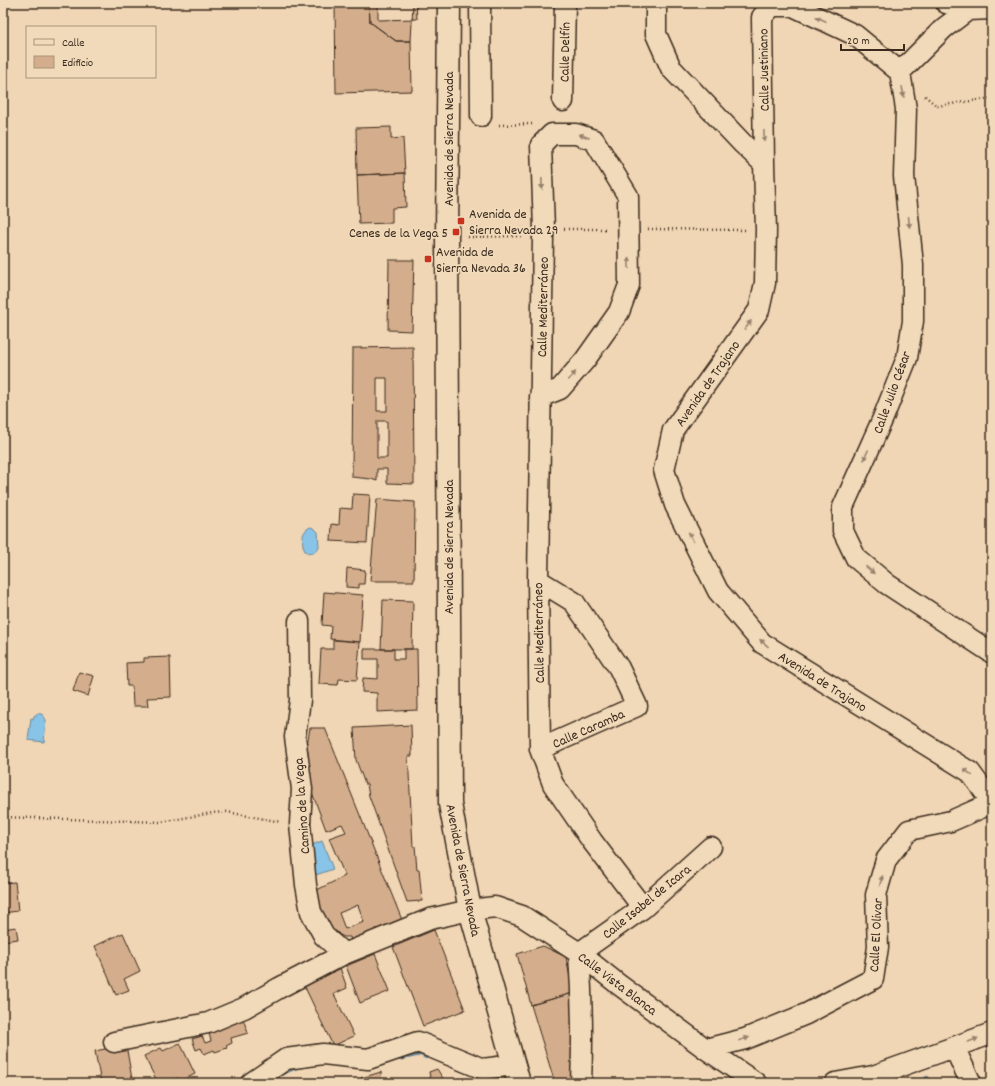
<svg xmlns="http://www.w3.org/2000/svg" width="995" height="1086" viewBox="0 0 995 1086" font-family="Dekko,sans-serif">
<rect width="100%" height="100%" fill="#f0d6b4"/>
<filter id="ink" filterUnits="userSpaceOnUse"><feTurbulence type="fractalNoise" baseFrequency=".025" numOctaves="2"/><feDisplacementMap in="SourceGraphic" scale="8" xChannelSelector="R" yChannelSelector="G"/><feConvolveMatrix kernelMatrix="1 2 1 2 8 2 1 2 1" color-interpolation-filters="sRGB"/></filter>
<g filter="url(#ink)">
<path fill="#88c3e8" stroke="#698697" d="M311,527L315,529L318,532L319,547L315,552L309,553L305,551C301,543 301,530 311,527Z
M38,713L43,715L46,720L44,742L28,740L31,718L33,719L34,716Z
M322,841L333,869L313,876L312,845Z"/>
<g fill="none" stroke-linecap="round" stroke-linejoin="round">
<path stroke="#698697" stroke-width="6" d="M398,1058L421,1053L426,1056
M280,1073L299,1065
M922,1083L927,1079"/>
</g>
<path fill="#d4ae8c" stroke="#3b2a1e" fill-rule="evenodd" d="M335,3H369L370,22L396,41H411L412,91L336,93Z
M369,3H413L411,41H396L370,22Z
M378,3H416L417,19L378,20Z
M391,127V139L403,138L405,173L357,175L356,128Z
M405,173L406,207L392,208V223L359,224L357,175Z
M389,260H414L412,331L388,330Z
M413,347L414,484L387,483V469H377V481L371,479L352,477L353,348ZM377,378H387V411H377ZM377,421H387V458H377Z
M353,494L370,495L367,543L331,541L332,524L339,525L340,508L352,509Z
M377,499L415,502L414,581H370Z
M347,568L365,570L364,584H359V588L346,587Z
M324,592L363,595L360,642L330,639L331,626L322,625Z
M383,600L413,601L412,649H381Z
M333,640L360,642L357,680L339,679L338,685L319,684L321,649H333Z
M364,649H394V659H404V649H417L418,710L377,712V693L362,692L363,678L378,679V659H364Z
M170,657L171,697L147,698L148,706H133L132,686H127L126,663L144,662V658Z
M79,672L94,676L88,696L73,691Z
M411,725L412,756H408L413,846H415L417,870L419,869L422,901L407,902L369,796L367,784H365L356,760L354,728Z
M310,728H325L402,920L351,940L350,937H344L340,935L336,931H333L327,920L324,921L313,892L345,876L329,838L346,832L342,824L326,830L307,779L305,756ZM358,905L364,922L345,929L339,913Z
M15,882L18,911L3,913V883Z
M16,927L18,939L3,941V929Z
M434,930L465,1010L423,1026L393,947Z
M123,933L140,971L124,979L129,990L116,995L95,946Z
M543,946L566,957L573,993L531,1005L517,954Z
M375,954L390,991L360,1003L346,966Z
M340,968L347,988L334,994L354,1036L333,1046L302,981Z
M573,993L572,1083H555L531,1005Z
M242,1016L248,1033L231,1038L232,1043L226,1046L227,1048L215,1052L214,1050L204,1054L201,1048L196,1050L192,1039L202,1036L205,1043L211,1041L207,1025Z
M180,1043L195,1074L179,1082L177,1078L168,1083H158L144,1056L161,1048L163,1051Z
M126,1045L132,1079L110,1083H101L95,1051Z
M437,1069L446,1083H431L429,1072Z
M381,1072L382,1083H361V1078Z"/>
<g fill="none" stroke-linecap="round" stroke-linejoin="round">
<g stroke="#3b2a1e" stroke-width="23">
<path id="street" d="M480,3L481,116
M656,3V34L671,68L743,144L764,164L766,230L765,283L759,310L673,430L664,470L675,505L718,591L762,643L970,772L992,802
M946,3L968,10
M992,9L968,10L944,28L900,72L906,109L904,176L913,265V321L907,358L883,418L843,507V531L856,558L887,584L992,653
M563,101L565,3
M764,164L762,17L772,6H793L855,35L900,72
M540,397L560,389L585,360L619,312L629,285L628,196L594,140L576,134H552L541,145L544,229L543,236L538,580L540,749L553,784L592,841L643,908
M538,580L574,602L619,668L637,706L540,749
M299,621L300,700L295,737L302,789L300,824L306,885L311,912L324,936L344,954L430,919L470,910L495,907L522,916L579,953L618,984L706,1049L756,1083
M114,1042L208,1023L244,1008L279,988L344,954
M954,1047L992,1033
M706,1049L745,1039L806,1014L873,979L878,947L876,895L886,860L909,830L951,821L992,803
M251,1083L286,1059L323,1054L368,1059L418,1042L483,1069L513,1065
M581,1083C583,1039 582,997 579,953L643,908L711,847
M835,1083L873,1076L954,1047L971,1083"/>
</g>
<g stroke="#3b2a1e" stroke-width="25">
<path id="secondary" d="M449,3L447,238L450,804L470,910L519,1083"/>
</g>
<path stroke="#3b2a1e" stroke-width="2.5" stroke-dasharray="1 3" stroke-linecap="butt" d="M925,96L937,106L992,98
M499,125L532,124
M564,229H607
M648,229L745,230
M468,237L523,236
M3,817L161,822L212,813L227,812L281,822"/>
<use href="#street" stroke="#f0dab9" stroke-width="20"/>
<use href="#secondary" stroke="#f0dab9" stroke-width="22"/>
</g>
<defs><path id="oneway-solid" d="M-6-.8H1V-3.2L6.5 0L1 3.2V.8H-6Z"/></defs>
<g fill="#96826c">
<use href="#oneway-solid" transform="translate(821 19) rotate(-155)"/>
<use href="#oneway-solid" transform="translate(903 92) rotate(81)"/>
<use href="#oneway-solid" transform="translate(584 136) rotate(-161)"/>
<use href="#oneway-solid" transform="translate(764 136) rotate(89)"/>
<use href="#oneway-solid" transform="translate(542 184) rotate(88)"/>
<use href="#oneway-solid" transform="translate(909 222) rotate(85)"/>
<use href="#oneway-solid" transform="translate(629 263) rotate(-91)"/>
<use href="#oneway-solid" transform="translate(748 325) rotate(-55)"/>
<use href="#oneway-solid" transform="translate(572 376) rotate(-49)"/>
<use href="#oneway-solid" transform="translate(866 455) rotate(114)"/>
<use href="#oneway-solid" transform="translate(691 537) rotate(-117)"/>
<use href="#oneway-solid" transform="translate(870 570) rotate(40)"/>
<use href="#oneway-solid" transform="translate(764 643) rotate(-140)"/>
<use href="#oneway-solid" transform="translate(968 772) rotate(-140)"/>
<use href="#oneway-solid" transform="translate(881 881) rotate(-74)"/>
<use href="#oneway-solid" transform="translate(744 1039) rotate(-18)"/>
<use href="#oneway-solid" transform="translate(973 1040) rotate(-21)"/>
</g>
</g>
<g fill="#c8321e" stroke="#f0dab9" stroke-width="1.5">
<rect x="457" y="217" width="8" height="8" rx="2"/>
<rect x="452" y="228" width="8" height="8" rx="2"/>
<rect x="424" y="255" width="8" height="8" rx="2"/>
</g>
<g text-anchor="middle" stroke-width="3.5" stroke-linejoin="round" paint-order="stroke">
<g font-size="14" fill="#3b2a1e" stroke="#f0dab9">
<text transform="translate(564 52) rotate(-89)" y="5">Calle Delfín</text>
<text transform="translate(763 70) rotate(-91)" y="5">Calle Justiniano</text>
<text transform="translate(448 139) rotate(-90)" y="5">Avenida de Sierra Nevada</text>
<text transform="translate(542 307) rotate(-89)" y="5">Calle Mediterráneo</text>
<text transform="translate(707 383) rotate(-55)" y="5">Avenida de Trajano</text>
<text transform="translate(891 392) rotate(-70)" y="5">Calle Julio César</text>
<text transform="translate(448 547) rotate(-90)" y="5">Avenida de Sierra Nevada</text>
<text transform="translate(538 633) rotate(-91)" y="5">Calle Mediterráneo</text>
<text transform="translate(823 681) rotate(32)" y="5">Avenida de Trajano</text>
<text transform="translate(588 728) rotate(-24)" y="5">Calle Caramba</text>
<text transform="translate(301 806) rotate(-94)" y="5">Camino de la Vega</text>
<text transform="translate(464 870) rotate(79)" y="5">Avenida de Sierra Nevada</text>
<text transform="translate(646 901) rotate(-39)" y="5">Calle Isabel de Icara</text>
<text transform="translate(875 935) rotate(-87)" y="5">Calle El Olivar</text>
<text transform="translate(618 983) rotate(37)" y="5">Calle Vista Blanca</text>
</g>
<g font-size="14" fill="#3b2a1e" stroke="#f0dab9" text-anchor="start">
<text x="469" y="218">Avenida de<tspan x="469" dy="16">Sierra Nevada 29</tspan></text>
<text x="448" y="237" text-anchor="end">Cenes de la Vega 5</text>
<text x="436" y="256">Avenida de<tspan x="436" dy="16">Sierra Nevada 36</tspan></text>
</g>
</g>
<rect width="995" height="1086" fill="none" stroke="#f0dab9" stroke-width="16"/>
<rect x="8" y="8" width="979" height="1070" fill="none" stroke="#3b2a1e" stroke-width="1.5" filter="url(#ink)"/>
<rect x="26" y="26" width="130" height="52" fill="#f0dab9" stroke="#a8947b"/>
<rect x="34" y="39" width="20" height="6" fill="#f0dab9" stroke="#a8947b"/>
<text x="62" y="46" font-size="12" fill="#3b2a1e">Calle</text>
<rect x="34" y="56" width="20" height="12" fill="#d4ae8c" stroke="#a8947b"/>
<text x="62" y="66" font-size="12" fill="#3b2a1e">Edificio</text>
<path d="M841 44v6h63v-6" fill="none" stroke="#3b2a1e" stroke-width="2"/>
<text x="847" y="44" font-size="12" fill="#3b2a1e" stroke="#f0dab9" stroke-width="3" paint-order="stroke">20 m</text>
</svg>
